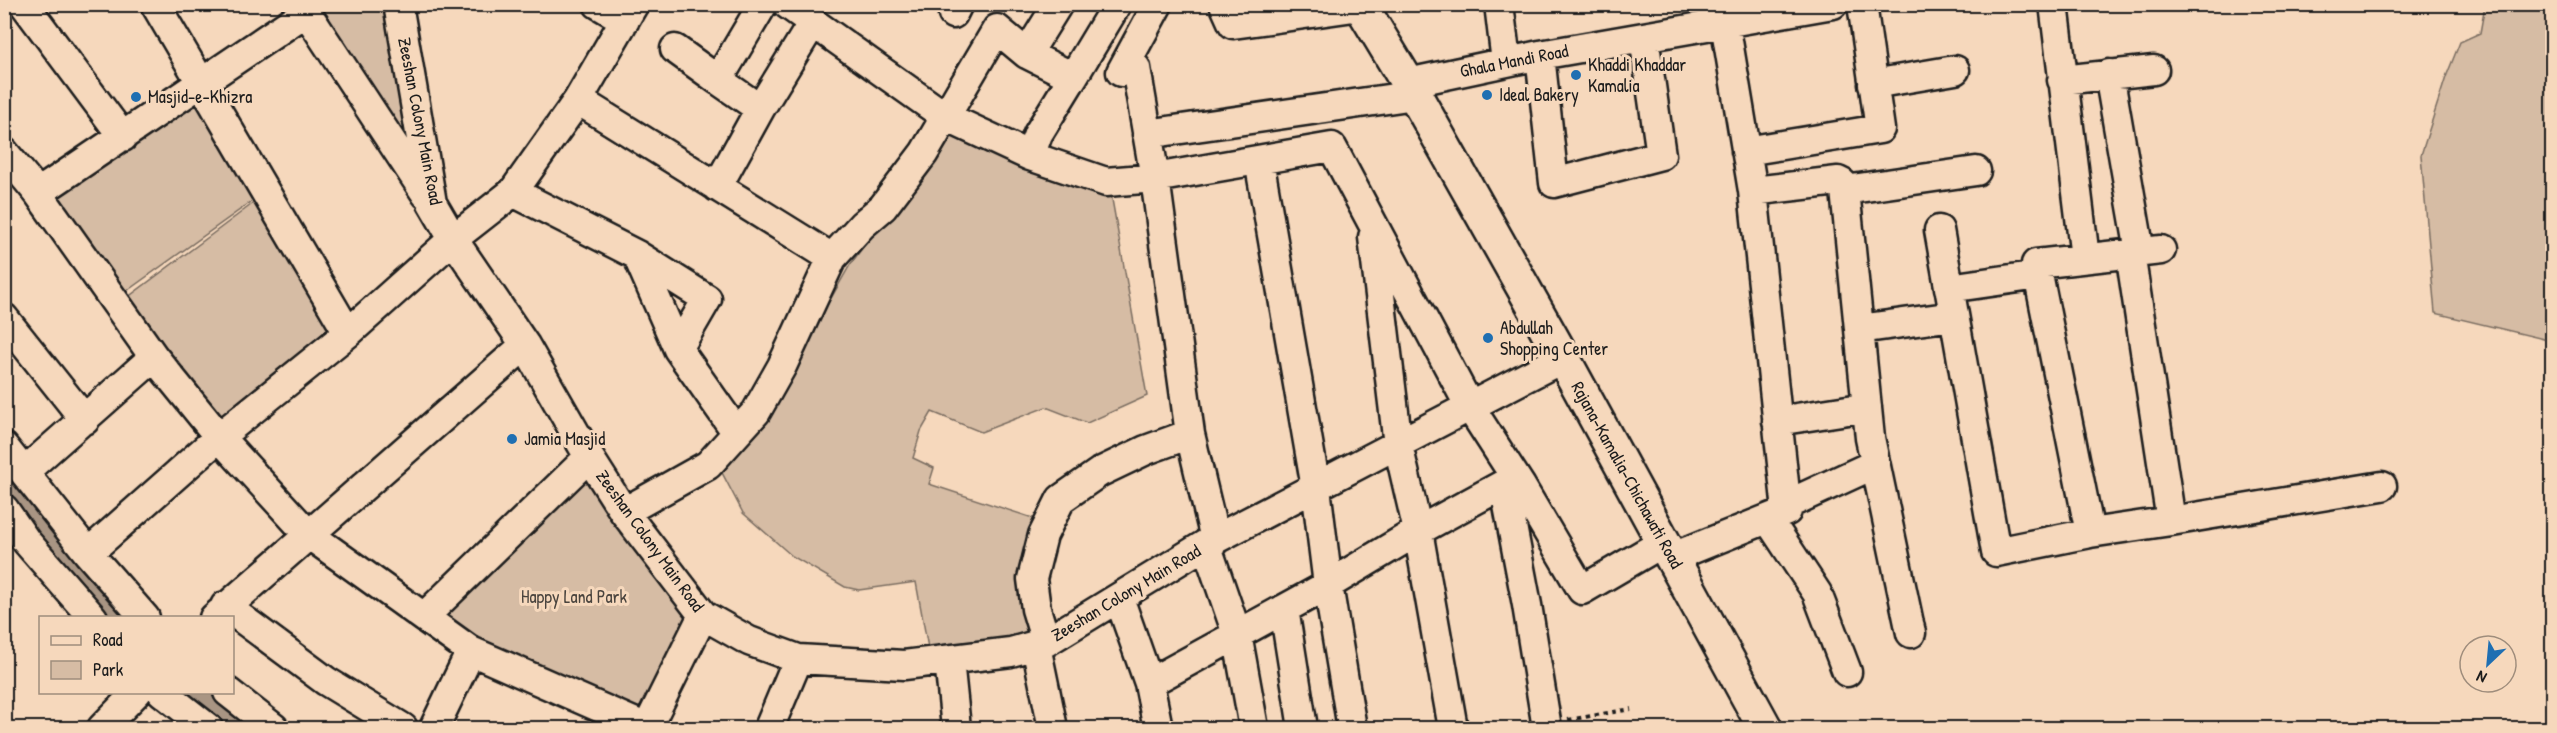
<svg xmlns="http://www.w3.org/2000/svg" width="2557" height="733" viewBox="0 0 2557 733" font-family="'Patrick Hand',sans-serif">
<rect width="100%" height="100%" fill="#f6d8bc"/>
<filter id="ink" filterUnits="userSpaceOnUse"><feTurbulence type="fractalNoise" baseFrequency=".0167" numOctaves="2"/><feDisplacementMap in="SourceGraphic" scale="12" xChannelSelector="R" yChannelSelector="G"/><feConvolveMatrix kernelMatrix="1 2 1 2 8 2 1 2 1" color-interpolation-filters="sRGB"/></filter>
<g filter="url(#ink)">
<path fill="#d6bca4" stroke="#796c60" stroke-width="1.5" d="M323,5H398L432,203L306,12Z
M2485,5H2552V341L2435,313L2421,155L2446,77L2460,42L2480,33Z
M201,87L262,194L117,298L39,194Z
M951,126L1110,188L1147,396L1087,423L1046,407L981,432L932,412L921,431L913,458L934,468L929,484L1042,521L1035,631L1003,640L928,648L916,582L859,590L845,587L792,556L743,513L717,463L789,372L850,265Z
M255,202L330,327L222,423L123,301Z
M589,457L703,615L649,724L424,617Z"/>
<g fill="none" stroke-linecap="round" stroke-linejoin="round">
<path stroke="#a99583" stroke-width="20" d="M4,481L91,590L116,618
M195,692L241,728"/>
<g stroke="#1c1c1c" stroke-width="33">
<path id="minor" d="M24,4L123,137
M155,4L348,333
M301,4L426,194
M398,4L432,203L453,239L525,345L589,457L624,512L703,615L749,641L798,659L904,665L1011,652L1046,642L1206,544L1563,358
M598,4L625,20
M787,4L946,117L1030,156L1106,182L1155,178L1332,147L1470,407L1521,486L1582,590L1664,542
M1158,4L1121,72L1136,68L1155,178L1190,434L1215,539
M1224,4L1233,24L1361,6
M1499,4L1506,62
M2054,4L2085,258
M953,14L958,4
M675,49L718,80L763,4
M1027,54L1073,77L1038,134L1030,156
M1540,55L1554,183L1661,155L1644,37
M2109,74L2140,252
M1073,77L1117,4
M718,80L760,109L812,24
M2062,80L2154,70
M1408,83L1540,55L1833,4
M1873,84L1955,70
M578,100L832,258
M1147,134L1415,95
M1746,151L1880,129L1862,4
M4,152L38,193L154,357L219,437L308,534L471,651L647,728L703,615
M717,187L760,109
M1845,190L1976,171
M1753,191L1838,181L1842,183L1845,190L1870,438L1911,633
M513,192L637,255L707,299L678,349
M38,193L306,12
M1939,230L1996,552L2090,533L2171,521L2130,253
M637,255L678,349L737,433
M1949,288L2039,275
M4,318L85,420
M1859,329L1954,316
M1777,421L1867,407
M4,447L88,553L145,618
M24,472L154,357
M1786,505L1875,464
M4,509L26,541L93,618
M624,512L708,465L756,412L782,366L832,258L862,225L883,207L924,153L997,29L1027,54L1058,4
M1768,519L1817,593L1847,672
M2171,521L2382,486
M2090,533L2036,264L2161,250
M1206,544L1237,634L1254,728
M88,553L219,437L348,333L453,239L513,192L578,100L634,4
M1673,557L1787,511L1753,191L1725,23
M1119,598L1149,683
M225,606L326,681L403,728
M1284,609L1303,728
M424,617L589,457
M214,618L525,345
M1046,642L1036,609L1032,579L1043,535L1061,499L1100,472L1146,450L1190,434
M1036,646L1053,728
M949,660L956,728
M162,692L208,728
M228,692L274,728
M102,728L137,692
M434,728L471,651
M769,728L798,659
M1158,728L1149,683L1328,585L1316,488L1259,160
M1352,728L1328,585L1418,531L1398,445L1373,237
M1453,728L1418,531L1504,484L1527,605L1547,728"/>
</g>
<g stroke="#1c1c1c" stroke-width="38">
<path id="major" d="M1360,4L1415,95L1563,358L1765,728"/>
</g>
<path stroke="#1c1c1c" stroke-width="4" stroke-dasharray="4.5 4.5" stroke-linecap="butt" d="M1568,720L1631,709"/>
<use href="#minor" stroke="#f6d8bc" stroke-width="28"/>
<use href="#major" stroke="#f6d8bc" stroke-width="33"/>
</g>
</g>
<g fill="#1f6fb2" stroke="#f6d8bc" stroke-width="2">
<circle cx="1576" cy="75" r="6"/>
<circle cx="1487" cy="95" r="6"/>
<circle cx="136" cy="97" r="6"/>
<circle cx="1488" cy="338" r="6"/>
<circle cx="512" cy="439" r="6"/>
</g>
<g text-anchor="middle" stroke-width="6" stroke-linejoin="round" paint-order="stroke">
<g font-size="18" fill="#1c1c1c" stroke="#f6d8bc">
<text transform="translate(1514 61) rotate(-11)" y="6">Ghala Mandi Road</text>
<text transform="translate(420 121) rotate(79)" y="6">Zeeshan Colony Main Road</text>
<text transform="translate(1627 475) rotate(61)" y="6">Rajana-Kamalia-Chichawati Road</text>
<text transform="translate(650 541) rotate(54)" y="6">Zeeshan Colony Main Road</text>
<text transform="translate(1126 593) rotate(-31)" y="6">Zeeshan Colony Main Road</text>
</g>
<g font-size="18" fill="#1c1c1c" stroke="#f6d8bc" text-anchor="start">
<text x="1588" y="71">Khaddi Khaddar<tspan x="1588" dy="21">Kamalia</tspan></text>
<text x="1499" y="101">Ideal Bakery</text>
<text x="148" y="103">Masjid-e-Khizra</text>
<text x="1500" y="334">Abdullah<tspan x="1500" dy="21">Shopping Center</tspan></text>
<text x="524" y="445">Jamia Masjid</text>
</g>
<g font-size="18" fill="#4a443e" stroke="#f6d8bc">
<text x="574" y="603">Happy Land Park</text>
</g>
</g>
<rect width="2557" height="733" fill="none" stroke="#f6d8bc" stroke-width="24"/>
<rect x="12" y="12" width="2533" height="709" fill="none" stroke="#1c1c1c" stroke-width="2" filter="url(#ink)"/>
<rect x="39" y="616" width="195" height="78" fill="#f6d8bc" stroke="#9f8d7c" stroke-width="1.5"/>
<rect x="51" y="636" width="30" height="9" fill="#f6d8bc" stroke="#9f8d7c" stroke-width="1.5"/>
<text x="93" y="646" font-size="18" fill="#1c1c1c">Road</text>
<rect x="51" y="661" width="30" height="18" fill="#d6bca4" stroke="#9f8d7c" stroke-width="1.5"/>
<text x="93" y="676" font-size="18" fill="#1c1c1c">Park</text>
<g transform="translate(2488 664) rotate(206)"><circle r="28" fill="#f6d8bc" stroke="#9f8d7c" stroke-width="1.5"/>
<path d="M0-4.5L10 22L0 15L-10 22Z" fill="#1f6fb2"/>
<text y="-9" font-size="16" font-weight="bold" text-anchor="middle" fill="#1c1c1c">N</text>
</g>
</svg>
